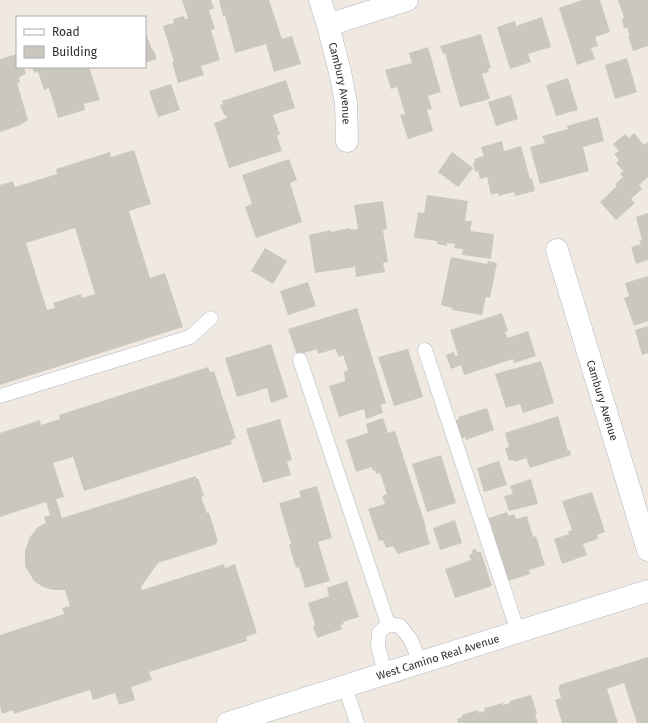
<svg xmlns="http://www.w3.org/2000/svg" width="648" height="723" viewBox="0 0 648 723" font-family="'Fira Sans',sans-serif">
<rect width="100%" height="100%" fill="#efe9e1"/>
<path fill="#cbc7bf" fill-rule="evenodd" d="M182,0H211L214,8L209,10L215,29L211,30L220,60L201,66L204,75L178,83L172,62H174L163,26L174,23L173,19L184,16L185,19H188Z
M219,0H269L282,39L292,36L301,64L274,72L266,44L235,53L225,15L223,16Z
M582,0H600L610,32L595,37L598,46L591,48L595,59L577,65L559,8Z
M618,0H648V46L633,51L628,36H630L627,28H624L622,20L624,17Z
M542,17L551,47L528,54L531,62L510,69L497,27L515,21L516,26Z
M145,30L152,50L153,49L157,59L145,63Z
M481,34L491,68L488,69L489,72L482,74L490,99L460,107L445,53L443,54L440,46Z
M428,47L441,92L428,96L432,109L427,110L433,131L408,139L400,115L405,114L397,87L391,89L385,70L412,63L409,53Z
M17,54V67H24L26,74L19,77L20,82L17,83L28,120L20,125L0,132V59Z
M627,58L637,92L615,99L605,65Z
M32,67H89L100,100L84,104L85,110L58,118L49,88L44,90L38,72L34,73Z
M568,78L578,110L556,116L546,85Z
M286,80L295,108L273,115L280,134L277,136L282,151L229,168L214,123L227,118L226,115H224L220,105L223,104L222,101Z
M171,84L180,110L158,117L149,91Z
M511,95L518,119L496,126L488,102Z
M598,117L604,141L583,147L589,171L540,184L530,147L545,143L542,136L568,129L567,126Z
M634,133L644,145L648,142V177L639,185L642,189L631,199L635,203L616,220L600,202L617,186L615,184L623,177L620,174L623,171L616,163L619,160L614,154L619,151L613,144L625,134L629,138Z
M502,141L504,151L521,146L530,179L532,178L535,191L515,196L514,192L498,196V193L491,195L487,177L480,179L478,171L475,172L473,163L475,162L474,159L484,156L481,147Z
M134,150L151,204L129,211L150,278L165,273L183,327L0,385V185L13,181L15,187L57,174L56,169L110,152L111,157ZM75,228L95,294L82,298L81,294L53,303L55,308L47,310L26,243Z
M452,152L473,168L458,187L438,172Z
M289,159L297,180L290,183L302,222L256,238L245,207L252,204L242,175Z
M427,195L468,201L465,221H472L470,231L494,234L491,259L462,255L463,249L454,248L455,244L447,243V246L437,244V241L414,238L418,212L424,213Z
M383,201L387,229L383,230L388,262L383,263L385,272L356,277L355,267L315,273L309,235L331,230V232L350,228L351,230L358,229L354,205Z
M648,213V260L636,264L631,247L641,244L639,240H642L636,217Z
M265,248L287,261L273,284L251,271Z
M451,257L487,264L488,261L497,263L490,298L486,297L482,315L452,310V308L441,305Z
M648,276V321L634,326L624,298L629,296L625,283Z
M308,282L316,306L288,315L280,291Z
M357,308L386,403L381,405L383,413L366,419L364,409L339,417L329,386L345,381L344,372L348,370L343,355L339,357L335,349L318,354L317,349L297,355L288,329Z
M502,313L508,331L505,332L508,338L528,331L536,356L514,363L513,359L464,375L461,365L451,369L446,355L454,352L455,356L458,355L450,330Z
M648,326V353L642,355L635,330Z
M271,344L288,397L271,403L267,388L237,397L225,358Z
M408,349L423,397L394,406L378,357Z
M541,361L554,403L523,413L520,404L506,408L495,374Z
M208,367L210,372L214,371L236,438L231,440L232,444L84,491L73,457L53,463L64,497L56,499L62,518L196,476V479L198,478L204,496L201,497L207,513H209L218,541L216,542L217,544L158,563L141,587L142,590L224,564L225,568L235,564L257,633L246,637L247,641L149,672L152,680L131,687L135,700L119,705L115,693L93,700L90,690L14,714L13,710L2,714L0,706V635L64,614L62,608L70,606L65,590H53L43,587L34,581L25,566V551L30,537L38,527L46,523L44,517L50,515L46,502L0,517V433L40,420L41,425L60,419L59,415Z
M487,408L494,430L466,440L465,437L461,439L454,420L459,419L458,417Z
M558,416L568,451L570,450L571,455L530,468L526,458L514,462L513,460L509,461L505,448L509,447L505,433Z
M383,418L388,433L395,431L426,527H425L430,544L398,554L393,546L386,548L383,540L379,541L368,509L385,504L382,496L387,494L380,473L376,474L375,470L373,471L372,467L356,472L346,440L368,433L366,424Z
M280,419L292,460L287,462L291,475L263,483L246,429Z
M441,455L456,503L427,512L412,464Z
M499,461L507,485L484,492L477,468Z
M531,479L538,504L509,511L504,496L513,494L510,486Z
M317,486L332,538L318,542L330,581L305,588L299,567L296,568L289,545L291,544L279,503L301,497L299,491Z
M592,492L605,532L597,535L598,539L583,544L587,555L562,564L554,539L569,534L568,532L572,530L562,501Z
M507,512L508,516L514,514L516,519L527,516L533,537L536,536L545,565L529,570L530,574L508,581L500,552H499L489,518Z
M455,520L462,543L440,550L433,528Z
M476,549L477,552H481L492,586L455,598L445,569L471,560L469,555L473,553L472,550Z
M347,581L359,617L343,622L344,624L340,625L342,629L317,638L313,626L315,625L308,603L329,596L327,588Z
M648,657V723H637L624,683L607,689L618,723H562L555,700L561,698L558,687H560L559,685Z
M531,695L537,713L535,714L538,723H458L457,719L462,717V715L478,710L479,713L485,711L484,708L503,703V705L510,703V701Z"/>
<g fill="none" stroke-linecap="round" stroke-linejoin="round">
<g stroke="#b4b7c1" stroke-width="15">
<path id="service" d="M425,350L518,632
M300,360L388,624
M0,396L190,337L211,318
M385,674L378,646L379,633L388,624L400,626L411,640L420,663
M345,686L357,723"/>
</g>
<g stroke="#b4b7c1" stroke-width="23">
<g id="minor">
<path id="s1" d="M320,0L328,25L340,72L346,103L347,141"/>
<path d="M328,25L407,0"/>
<path id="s2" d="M557,250L648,550"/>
</g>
</g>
<g stroke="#b4b7c1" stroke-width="23">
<g id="tertiary">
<path id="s3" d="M228,723L648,591"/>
</g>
</g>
<use href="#service" stroke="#fff" stroke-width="14"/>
<use href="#minor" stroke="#fff" stroke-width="22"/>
<use href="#tertiary" stroke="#fff" stroke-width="22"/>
</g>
<g text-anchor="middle" stroke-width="3" stroke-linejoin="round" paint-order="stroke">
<g font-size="11" fill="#2e2e2e" stroke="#fff">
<text dy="4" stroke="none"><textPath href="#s1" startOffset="86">Cambury Avenue</textPath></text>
<text dy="4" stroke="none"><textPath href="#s2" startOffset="157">Cambury Avenue</textPath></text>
<text dy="4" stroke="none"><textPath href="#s3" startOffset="220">West Camino Real Avenue</textPath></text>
</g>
</g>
<rect x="16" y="16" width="130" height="52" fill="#ffffff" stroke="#ababab"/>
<rect x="24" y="29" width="20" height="6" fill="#ffffff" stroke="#ababab"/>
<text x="52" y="36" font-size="12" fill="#2e2e2e">Road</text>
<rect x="24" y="46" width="20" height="12" fill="#cbc7bf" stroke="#ababab"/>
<text x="52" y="56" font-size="12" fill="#2e2e2e">Building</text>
</svg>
